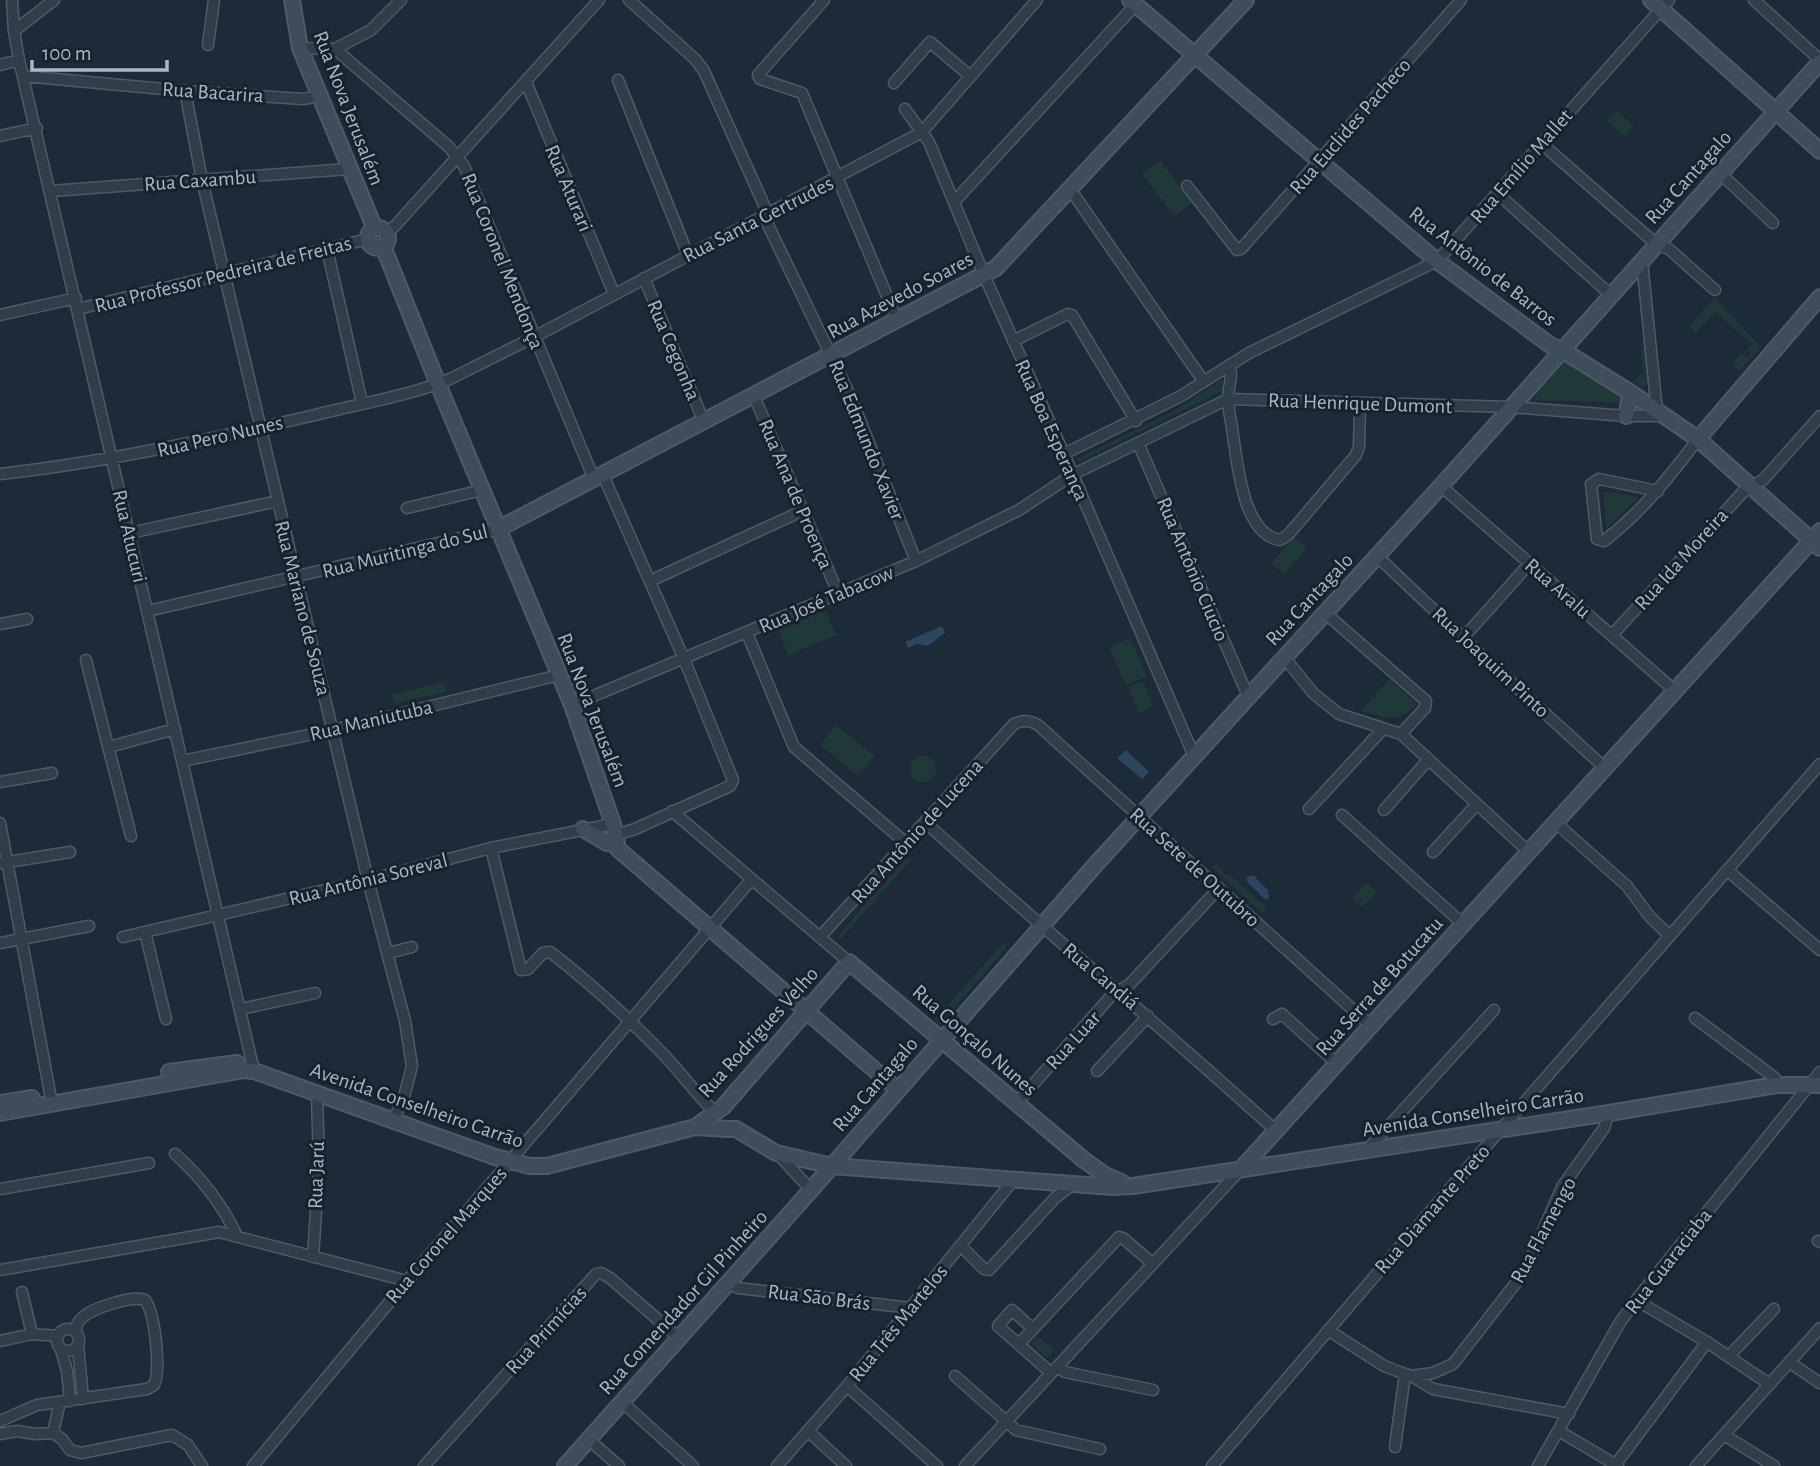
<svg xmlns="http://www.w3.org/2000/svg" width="1820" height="1466" viewBox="0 0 1820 1466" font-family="'Alegreya Sans',sans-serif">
<rect width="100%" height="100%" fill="#1d2b38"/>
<path fill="#1f3939" d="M1617,111L1634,126L1624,137L1607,121Z
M1160,160L1192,203L1174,216L1142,174Z
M1714,298L1761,347L1739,371L1732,364L1742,353L1747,357L1750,353L1747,350L1752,344L1715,312L1696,333L1689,327Z
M1646,349L1650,382L1643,387L1634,382L1639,375L1644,374L1641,350Z
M1564,362L1622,398V403L1535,400L1534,394Z
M1223,379L1222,391L1079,462L1077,459L1174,411Z
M1603,491L1639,497L1607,528Z
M1294,537L1307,548L1284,574L1271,563Z
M825,610L836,635L789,655L778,630Z
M1130,638L1147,676L1126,685L1109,648Z
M1389,679L1417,704C1399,725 1384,717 1361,711Z
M1143,681L1153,707L1139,714L1128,687Z
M444,682L446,692L394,704L392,695Z
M836,725L875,756L857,775L820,745Z
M910 769a13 13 0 1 1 26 0a13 13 0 1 1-26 0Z
M907,857L911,860L840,940L838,935Z
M1216,864L1227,876L1229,874L1267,908L1262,913L1212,867Z
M1366,882L1377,892L1362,907L1352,898Z
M1003,943L1007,947L939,1025L934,1021Z
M1038,1336L1054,1350L1047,1358L1031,1343Z"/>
<path fill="#2d465f" d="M942,626L945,633C938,637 935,642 927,646L917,644L908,648L905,642Z
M1126,750L1149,772L1142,779L1117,758Z
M1249,876H1254L1268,890L1269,898L1266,900L1249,884L1246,878Z"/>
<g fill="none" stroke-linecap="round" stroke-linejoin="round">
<g stroke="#4f5a67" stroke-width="13">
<path id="street" d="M12,0L14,31L19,60L254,1071
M629,0L695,59L704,71L768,214V225L849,393L916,561
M824,0L758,75L760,79L802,93L897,320
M1754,0L1820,60
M14,31L54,0
M208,45L214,0
M300,48L335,49L371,30L401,0
M335,49L449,147L464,166L594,479
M0,65L19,60
M23,76L185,91L303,99L320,96
M618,80L688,255
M526,82L614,294
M894,83L930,42L970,76
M185,91L202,180L278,501L368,880L405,1021L412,1066L404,1097L393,1121
M905,109L929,142L984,275L1064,454L1194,756
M0,136L37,128
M1541,143L1656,244L1669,249L1715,290
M1720,173L1773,223
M1187,186L1237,250L1241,249L1461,0
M1070,189L1204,382
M51,191L349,169
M1497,193L1611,295
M954,202L1136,4
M386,233L394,227L599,0
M327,249L362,403
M1642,261L1657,411
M644,278L704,422
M78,309L368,239
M0,315L76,298
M1013,341L1068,314L1072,315L1136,421
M1229,365C1234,375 1228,387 1228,398C1228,410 1232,424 1233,436C1238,466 1243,534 1280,540L1288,535L1356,455L1359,447L1360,404
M754,396L838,593
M1138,443L1248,696
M1064,454L1181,396L1249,353L1437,261L1669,0
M0,474C107,462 211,439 315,415C358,404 409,396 450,379L534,337L922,132L1037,0
M603,475L684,659L733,780L730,786L635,829L615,835
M1441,486L1675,691
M1658,491L1599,479L1591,484L1597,539L1604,541C1642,512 1670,476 1698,439
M407,508L482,490
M130,533L278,501
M1377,556L1478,652L1605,768
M650,581L802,511
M148,611L498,529
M1324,612L1426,701L1425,708L1401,734
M0,624L27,619
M747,633L794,747L906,843
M1612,635L1743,492L1764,479L1820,416
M1464,637L1530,563
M1284,657L1313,693L1339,714L1401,734L1529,852
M86,660L131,836
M572,705L916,561L1019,510L1072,475L1228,399L1511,407L1626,416H1665
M109,747L175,729
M182,761L333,730L559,675
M0,782L52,773
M1309,809L1383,729
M1384,810L1428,760
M672,811L849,962
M1342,815L1463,924
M925,822C1040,927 1161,1026 1276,1131
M0,823L52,1104
M1556,823L1627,886L1650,917L1669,935
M491,848L521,970L528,969L543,953L550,952C591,983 630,1020 666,1057C683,1075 697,1096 716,1113
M1433,852L1477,804
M2,863L70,852
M1727,870L1820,950
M145,932L166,1019
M123,937L368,880L491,848L613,824
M820,937L1014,724C1024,720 1029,720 1038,725L1371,1026
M0,943L89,926
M388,953L412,947
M241,1009L315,993
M1695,1018L1775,1078L1777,1085
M1273,1019L1282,1014L1337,1064
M1097,1071L1148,1016
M1016,1104L1111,996L1130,984L1219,888
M1367,1150L1494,1010
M777,1153L811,1190
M175,1154C202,1178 222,1204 237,1236
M0,1189L149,1163
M1818,1241L1820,1242
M961,1246L984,1269L989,1270L1055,1198L1073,1184
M313,1257L319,1165L317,1094
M0,1270L219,1232L407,1281
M728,1283L738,1288L911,1308
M22,1292L32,1334
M1636,1300L1707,1342L1769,1384
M57 1340a11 11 0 1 1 22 0a11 11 0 1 1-22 0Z
M1033,1329L1012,1310L998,1326L1051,1373
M1328,1330L1384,1366L1405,1374L1412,1376L1433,1373L1453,1364L1526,1270L1562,1187L1604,1128L1609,1113
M0,1341L32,1334L57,1336
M1019,1344L1119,1237L1123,1238L1153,1264
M78,1345L83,1399
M61,1350L67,1371L70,1401
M1729,1356L1774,1309
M1789,1362L1820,1383
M1057,1367L1065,1372L1153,1390
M955,1376L1016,1430L1100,1449
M1412,1376L1433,1389L1569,1414
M847,1386L937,1466
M622,1402L693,1466
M0,1421L37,1405L147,1389L154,1385C161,1370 155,1313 145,1300C133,1295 92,1308 82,1318C77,1322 76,1326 76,1333
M808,1431L846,1466
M1559,1431L1618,1466
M53,1433L60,1402
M0,1434L17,1431L36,1434L53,1433L62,1439L70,1450L81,1453L172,1435L188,1445L202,1466
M1724,1435L1774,1466
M588,1439L619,1466
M1395,1447L1405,1374
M1616,1464L1707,1342
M253,1466L407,1281L752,879
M424,1466L596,1274L601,1273L610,1278L679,1338
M777,1466L847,1386L1015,1178
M965,1466L1241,1169
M1212,1466L1501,1129L1820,764
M1538,1466L1619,1324L1636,1300L1820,1072
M1696,1466L1820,1328"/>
</g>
<g stroke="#4f5a67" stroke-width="18">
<path id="secondary" d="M292,0L300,48L375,229
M1130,0L1437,261L1550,345L1562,350L1631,393L1698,439L1820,548
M1651,0L1820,151
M368 238a10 10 0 1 1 20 0a10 10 0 1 1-20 0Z
M383,246L438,384L572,705L613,824L618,849L898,1090
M1626,416L1631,393
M1698,439L1820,297
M498,529L996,268L1246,0
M583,829L607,843L616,844
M169,1072L237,1063L243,1069
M0,1103L32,1098
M0,1113L244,1070L254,1071L495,1157L530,1166H547L695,1127L728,1129H736L776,1153L832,1166L1113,1187L1133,1186L1609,1113L1776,1085H1820
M695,1127L723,1107L849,962L1084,1160L1105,1175L1123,1183
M1241,1169L1820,531
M565,1466L811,1190L1097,863L1441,486L1820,62"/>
</g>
<use href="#street" stroke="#313d49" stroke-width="10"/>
<use href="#secondary" stroke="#3e4c5c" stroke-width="14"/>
</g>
<g text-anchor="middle" stroke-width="6" stroke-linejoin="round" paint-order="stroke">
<g font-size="21" fill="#abb7c6" stroke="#17222d">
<text transform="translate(213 92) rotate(4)" y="7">Rua Bacarira</text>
<text transform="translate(349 108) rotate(69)" y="7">Rua Nova Jerusalém</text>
<text transform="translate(1350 126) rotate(-49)" y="7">Rua Euclides Pacheco</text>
<text transform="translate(1521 166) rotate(-49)" y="7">Rua Emílio Mallet</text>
<text transform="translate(1688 177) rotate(-48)" y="7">Rua Cantagalo</text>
<text transform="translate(200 180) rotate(-4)" y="7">Rua Caxambu</text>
<text transform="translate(569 188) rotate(67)" y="7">Rua Aturari</text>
<text transform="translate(758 219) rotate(-27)" y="7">Rua Santa Gertrudes</text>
<text transform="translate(503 261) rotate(68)" y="7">Rua Coronel Mendonça</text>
<text transform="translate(1483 266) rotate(38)" y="7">Rua Antônio de Barros</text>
<text transform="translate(223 274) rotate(-14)" y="7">Rua Professor Pedreira de Freitas</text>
<text transform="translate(900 295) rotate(-28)" y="7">Rua Azevedo Soares</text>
<text transform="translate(674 350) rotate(67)" y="7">Rua Cegonha</text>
<text transform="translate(1360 403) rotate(2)" y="7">Rua Henrique Dumont</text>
<text transform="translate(1052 430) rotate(66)" y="7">Rua Boa Esperança</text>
<text transform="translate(220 436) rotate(-13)" y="7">Rua Pero Nunes</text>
<text transform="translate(867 440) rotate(68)" y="7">Rua Edmundo Xavier</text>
<text transform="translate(796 494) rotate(67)" y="7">Rua Ana de Proença</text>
<text transform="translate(130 536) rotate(77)" y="7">Rua Atucuri</text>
<text transform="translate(405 551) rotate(-14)" y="7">Rua Muritinga do Sul</text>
<text transform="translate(1681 559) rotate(-48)" y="7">Rua Ida Moreira</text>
<text transform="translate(1193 569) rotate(67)" y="7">Rua Antônio Ciucio</text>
<text transform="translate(1558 588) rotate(41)" y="7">Rua Aralu</text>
<text transform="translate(826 599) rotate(-23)" y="7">Rua José Tabacow</text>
<text transform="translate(1309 599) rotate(-47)" y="7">Rua Cantagalo</text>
<text transform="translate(303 608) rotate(76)" y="7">Rua Mariano de Souza</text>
<text transform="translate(1491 662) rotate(43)" y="7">Rua Joaquim Pinto</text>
<text transform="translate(593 710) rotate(69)" y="7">Rua Nova Jerusalém</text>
<text transform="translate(371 720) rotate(-13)" y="7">Rua Maniutuba</text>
<text transform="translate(917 831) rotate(-48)" y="7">Rua Antônio de Lucena</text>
<text transform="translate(1195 867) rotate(42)" y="7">Rua Sete de Outubro</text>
<text transform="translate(368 879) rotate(-14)" y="7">Rua Antônia Soreval</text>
<text transform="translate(1101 976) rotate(40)" y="7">Rua Candiá</text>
<text transform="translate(1379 986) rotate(-48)" y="7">Rua Serra de Botucatu</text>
<text transform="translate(758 1032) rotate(-48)" y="7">Rua Rodrigues Velho</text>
<text transform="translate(975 1040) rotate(41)" y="7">Rua Gonçalo Nunes</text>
<text transform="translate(1073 1040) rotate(-48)" y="7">Rua Luar</text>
<text transform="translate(875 1084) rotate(-49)" y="7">Rua Cantagalo</text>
<text transform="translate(417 1105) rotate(19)" y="7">Avenida Conselheiro Carrão</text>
<text transform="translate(1473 1112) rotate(-9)" y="7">Avenida Conselheiro Carrão</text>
<text transform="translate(316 1175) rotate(-88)" y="7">Rua Jarú</text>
<text transform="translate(1432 1209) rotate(-49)" y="7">Rua Diamante Preto</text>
<text transform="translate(1543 1230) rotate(-62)" y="7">Rua Flamengo</text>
<text transform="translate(446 1235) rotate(-49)" y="7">Rua Coronel Marques</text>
<text transform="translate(1668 1261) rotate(-52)" y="7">Rua Guaraciaba</text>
<text transform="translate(819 1297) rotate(7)" y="7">Rua São Brás</text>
<text transform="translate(683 1302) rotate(-48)" y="7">Rua Comendador Gil Pinheiro</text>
<text transform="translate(898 1323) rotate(-51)" y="7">Rua Três Martelos</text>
<text transform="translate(546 1330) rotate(-48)" y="7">Rua Primícias</text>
</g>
</g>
<path d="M32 60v10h135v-10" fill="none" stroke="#abb7c6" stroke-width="3.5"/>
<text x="42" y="60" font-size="21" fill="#abb7c6" stroke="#17222d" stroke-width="5" paint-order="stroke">100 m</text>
</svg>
